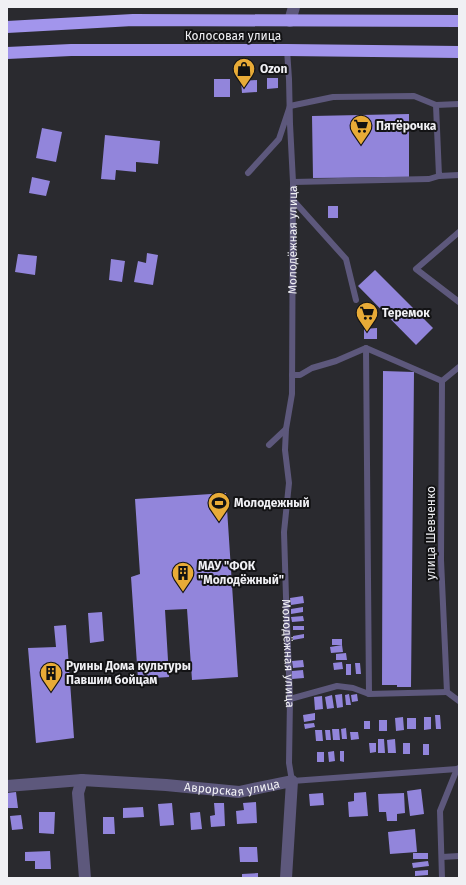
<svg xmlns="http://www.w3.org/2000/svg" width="466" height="885" viewBox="0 0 466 885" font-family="'Fira Sans',sans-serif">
<rect width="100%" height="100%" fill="#2a2a2f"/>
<path fill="#9285db" d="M267,78H278V88L267,89Z
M214,79H230V97H214Z
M257,80V92L242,93L241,81Z
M409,114V177L313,178L312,116Z
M42,128L62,132L56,162L36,158Z
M105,135L160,141L158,164L136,162V172L116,170L115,180L101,179Z
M32,177L50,181L46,196L29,193Z
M328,206H338V218H328Z
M147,253L158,255L153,285L134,282L138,261L146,263Z
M18,254L37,256L35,275L15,272Z
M111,259L125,261L122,282L109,280Z
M375,270L433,328L416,345L358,286Z
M377,328V339H364V329Z
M383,371L414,372L411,687H397V685H382Z
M226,493L238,677L192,680L187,609L165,610L169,677L138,679L131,577L140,574L135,499Z
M303,596L304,603L291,605L290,598Z
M303,607V612L291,614V609Z
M102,612L104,641L90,643L88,613Z
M303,616L304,621L292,622L291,617Z
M66,625L74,738L36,743L28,648L56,647L54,626Z
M293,626H304V630H293Z
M304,634V638L293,640V636Z
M332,639H342V645H332Z
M342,645L343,652L331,653L330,647Z
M346,653L347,660H336V654Z
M303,660L304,667L293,668L292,661Z
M342,662L343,669L334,670L333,663Z
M355,663H360L361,674H356Z
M346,664H351V675H346Z
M303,670L304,678L292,679V671Z
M342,694L343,707L337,708L335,695Z
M349,694L351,705H346L345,695Z
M357,694L358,701L352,702L351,695Z
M332,695L334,708L327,709L325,697Z
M322,696L323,709L315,710L314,697Z
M315,713V720L304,722L303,715Z
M435,715H440L441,729H436Z
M403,717L404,730L396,731L395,718Z
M424,717H431V729L424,730Z
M407,718H416V729H407Z
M379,720H387V731H379Z
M364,721H370V729H364Z
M314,723L315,727L305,729L304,724Z
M346,728L347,739H342L341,729Z
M332,729H339L340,740H333Z
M315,730H322L323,741H316Z
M325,730H330L331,740H326Z
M350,732H358L359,739L351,740Z
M378,739H384L385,753H378Z
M395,739L396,753H388L387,740Z
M369,743H376V752L370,753Z
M403,743H410V754H403Z
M423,744H429V755H423Z
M334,751L335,761L329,762L328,752Z
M340,751H344V762L340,761Z
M317,752H324V762H317Z
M421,789L424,814L410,816L407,791Z
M16,792L18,808H7V793Z
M366,792L368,816L349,817L348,802L354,801V793Z
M323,793L324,805L310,806L309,794Z
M404,793L405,813L397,814V821H387L386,812H379L378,794Z
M256,802L257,823L237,824L236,811L244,810L243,803Z
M172,803L174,825L160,826L158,804Z
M214,803H224L225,826L211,827L210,816L215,815Z
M143,807L144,817L123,818V808Z
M39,812H55L54,834L39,833Z
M200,812L202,829L191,830L190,813Z
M21,815L23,829L12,830L10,816Z
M103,817H114L115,834H103Z
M415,829L417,852L390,854L388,832Z
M239,847H257L258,862H240Z
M50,851L51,869H35V861H25V852Z
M413,853H428V859H413Z
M428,861L429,866L413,868L412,863Z
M428,870V875L415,876V871Z
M258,873V878H242V874Z"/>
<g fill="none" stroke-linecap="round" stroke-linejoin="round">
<g stroke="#5d587c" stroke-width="6">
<path d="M436,105L439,176L459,175"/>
<path d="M248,173L279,139L290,106L333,97L414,96L436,105L459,104"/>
<path d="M293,182L429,179L439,176"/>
<path d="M293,200L346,259L356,300"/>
<path d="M459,232L416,269L459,302"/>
<path d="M459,367L442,381L441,560L447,692L459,701"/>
<path d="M292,375H300L312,368L336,361L366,348"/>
<path d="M442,381L366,348L369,694L447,692"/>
<path id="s1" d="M286,429L285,450L289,483L284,532L286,597L290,699L289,763L292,781L457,769"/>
<path id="s2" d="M269,445L286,429L292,394L293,182L290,124L289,79L287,50"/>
<path d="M290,699L337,686L353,688L369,694"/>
<path d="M442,857L459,856"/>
<path d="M442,878L440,811L457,769L459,768"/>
</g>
<g stroke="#5d587c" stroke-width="12">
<path d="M290,21L294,7"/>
<path d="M82,780L78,793L85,878"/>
<path id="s3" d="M7,786L82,780L166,785L239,792L292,781L286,878"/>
</g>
<path stroke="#a295ec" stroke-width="12" d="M7,27L133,20L459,21
M7,53L71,50H287L459,52"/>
</g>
<defs>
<g id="shop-pin" transform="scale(1.15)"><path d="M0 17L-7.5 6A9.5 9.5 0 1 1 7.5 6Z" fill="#e8ab37" stroke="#131315"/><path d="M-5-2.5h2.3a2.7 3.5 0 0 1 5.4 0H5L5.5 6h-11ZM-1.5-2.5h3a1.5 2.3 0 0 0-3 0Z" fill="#111"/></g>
<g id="supermarket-pin" transform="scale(1.15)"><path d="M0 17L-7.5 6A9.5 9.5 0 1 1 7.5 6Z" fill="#e8ab37" stroke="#131315"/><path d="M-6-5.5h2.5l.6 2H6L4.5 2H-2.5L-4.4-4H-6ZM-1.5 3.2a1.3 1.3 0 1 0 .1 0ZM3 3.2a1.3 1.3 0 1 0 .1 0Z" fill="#111"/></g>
<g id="stadium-pin" transform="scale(1.15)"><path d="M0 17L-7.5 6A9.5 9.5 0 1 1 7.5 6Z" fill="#e8ab37" stroke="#131315"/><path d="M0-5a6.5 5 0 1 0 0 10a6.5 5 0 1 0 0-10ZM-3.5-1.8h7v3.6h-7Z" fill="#111"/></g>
<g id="building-pin" transform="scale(1.15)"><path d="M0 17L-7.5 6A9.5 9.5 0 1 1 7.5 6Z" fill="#e8ab37" stroke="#131315"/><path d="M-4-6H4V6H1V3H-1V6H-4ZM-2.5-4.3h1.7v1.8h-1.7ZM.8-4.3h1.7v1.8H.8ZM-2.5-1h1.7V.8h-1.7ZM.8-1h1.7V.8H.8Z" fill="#111"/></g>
</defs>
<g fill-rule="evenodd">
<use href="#shop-pin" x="244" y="69"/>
<use href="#supermarket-pin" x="361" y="126"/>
<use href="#supermarket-pin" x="367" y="313"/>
<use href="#stadium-pin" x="219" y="503"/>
<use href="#building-pin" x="183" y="573"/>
<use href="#building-pin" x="51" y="673"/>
</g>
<g text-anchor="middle" stroke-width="4" stroke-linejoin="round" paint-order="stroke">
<g font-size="12" fill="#f0f0f4" stroke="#131315">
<text x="233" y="40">Колосовая улица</text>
<text dy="4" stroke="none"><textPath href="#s2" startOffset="213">Молодёжная улица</textPath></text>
<text transform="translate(431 533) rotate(-90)" y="4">улица Шевченко</text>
<text dy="4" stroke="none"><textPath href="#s1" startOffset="225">Молодёжная улица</textPath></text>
<text dy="4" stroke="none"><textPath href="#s3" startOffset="226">Аврорская улица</textPath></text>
</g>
<g font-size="12" font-weight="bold" fill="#f0f0f4" stroke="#131315" text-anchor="start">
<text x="260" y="73">Ozon</text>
<text x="376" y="130">Пятёрочка</text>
<text x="382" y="317">Теремок</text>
<text x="234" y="507">Молодежный</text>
<text x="198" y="570">МАУ "ФОК<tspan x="198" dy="14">"Молодёжный"</tspan></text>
<text x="66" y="670">Руины Дома культуры<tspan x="66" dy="14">Павшим бойцам</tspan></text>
</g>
</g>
<rect width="466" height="885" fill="none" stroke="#f0f0f4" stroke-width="16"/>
</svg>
